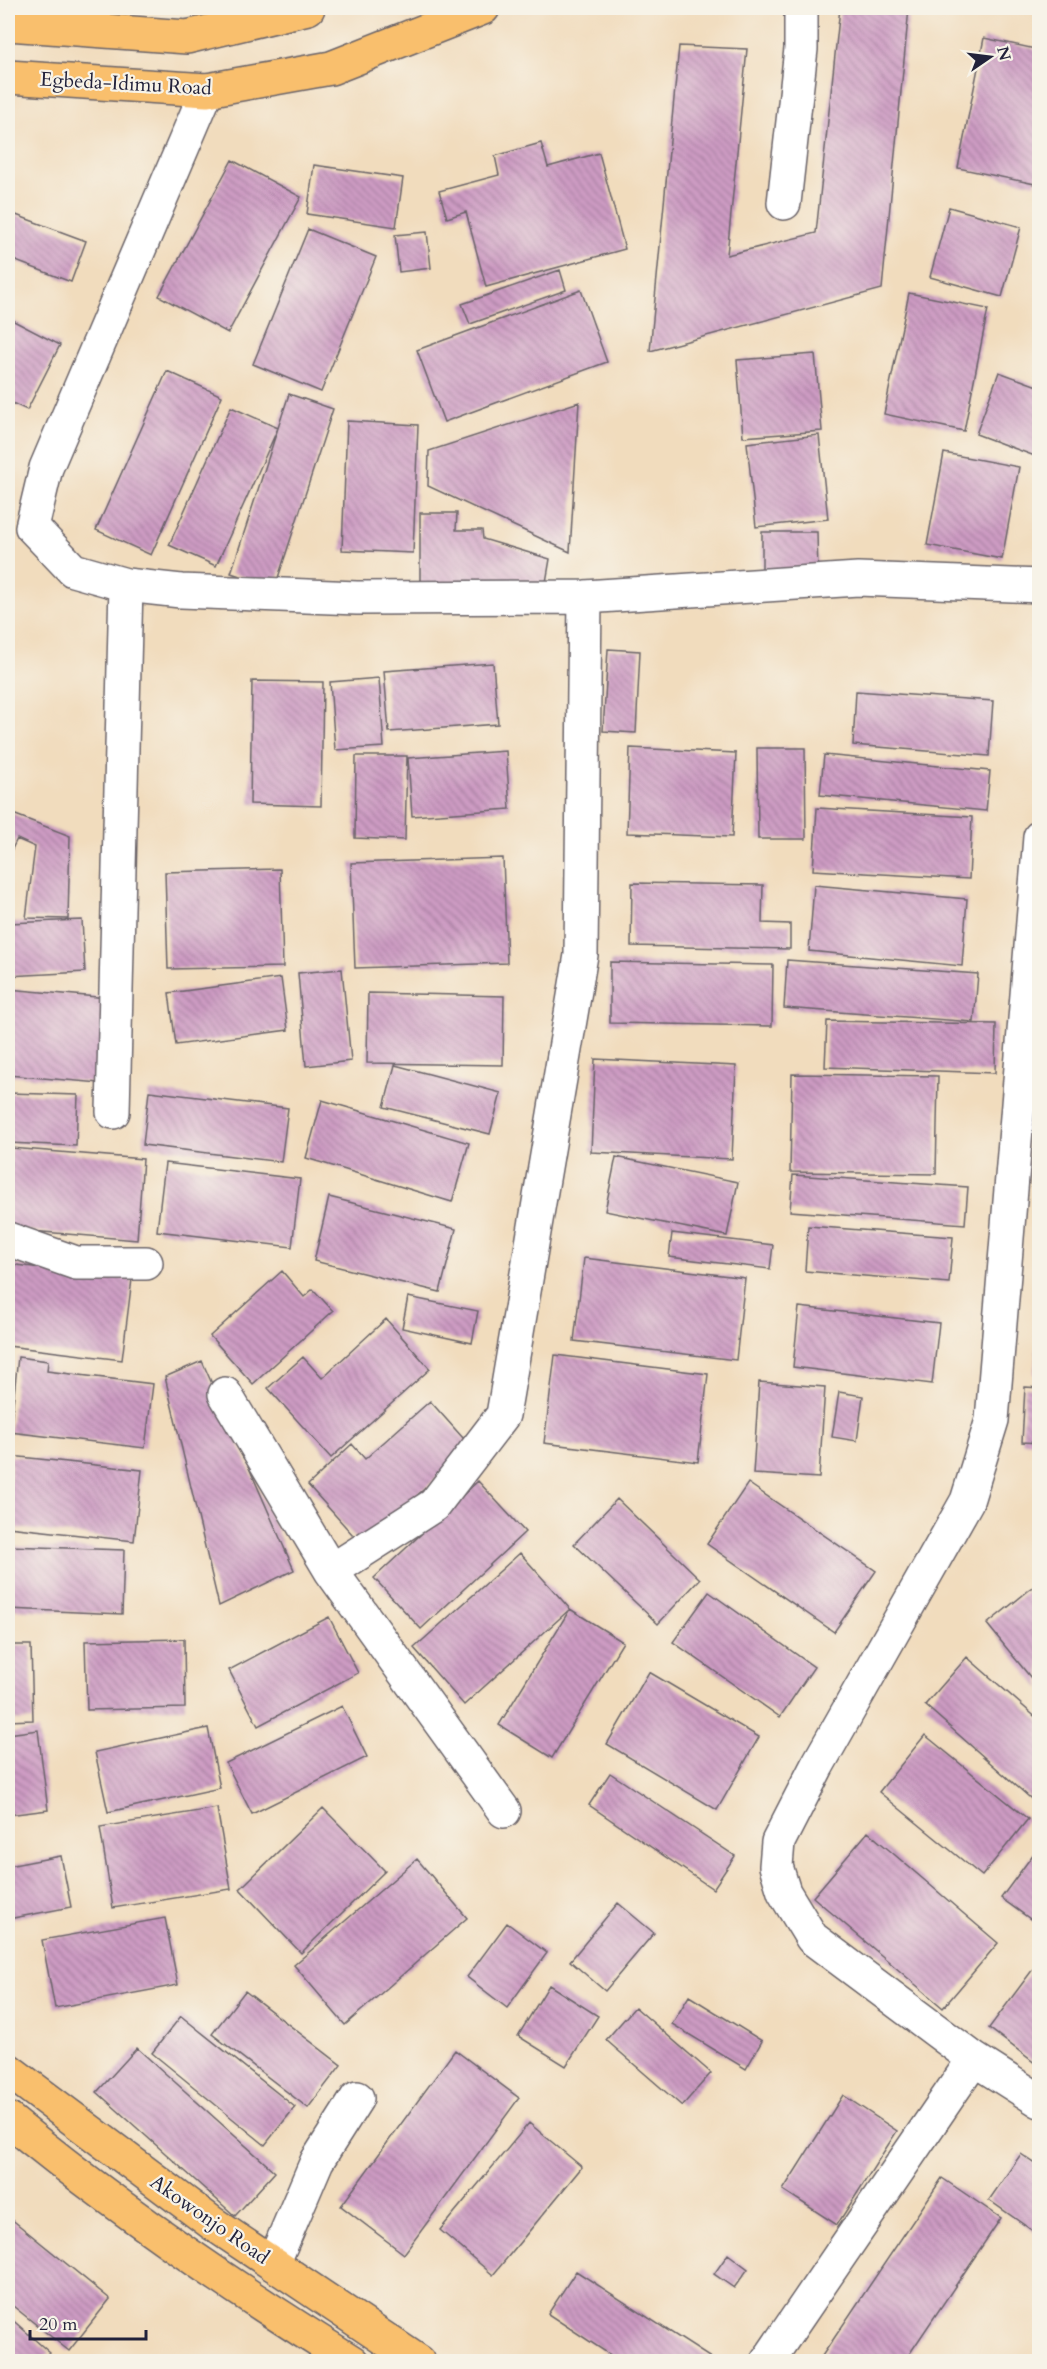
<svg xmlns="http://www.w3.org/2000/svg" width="1047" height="2369" viewBox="0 0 1047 2369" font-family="Cardo,serif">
<defs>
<pattern id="building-back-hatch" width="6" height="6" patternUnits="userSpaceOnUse" patternTransform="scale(1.5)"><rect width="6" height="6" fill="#cd9bc3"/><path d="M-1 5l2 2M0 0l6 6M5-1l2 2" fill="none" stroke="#a67ea0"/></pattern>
</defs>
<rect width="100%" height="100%" fill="#f7f3e8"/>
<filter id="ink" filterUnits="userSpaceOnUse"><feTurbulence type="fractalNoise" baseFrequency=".0167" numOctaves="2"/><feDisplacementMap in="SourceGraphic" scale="12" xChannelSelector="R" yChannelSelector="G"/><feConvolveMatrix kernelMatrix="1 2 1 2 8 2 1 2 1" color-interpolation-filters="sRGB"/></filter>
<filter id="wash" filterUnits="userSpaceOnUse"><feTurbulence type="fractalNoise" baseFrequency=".008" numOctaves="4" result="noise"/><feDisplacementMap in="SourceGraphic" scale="24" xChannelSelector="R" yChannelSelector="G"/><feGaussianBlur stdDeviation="1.35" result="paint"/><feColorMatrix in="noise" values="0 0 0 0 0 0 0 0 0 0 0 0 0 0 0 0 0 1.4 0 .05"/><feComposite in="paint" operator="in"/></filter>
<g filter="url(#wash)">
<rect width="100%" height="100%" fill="#f1dcbd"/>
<g id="blocks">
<path fill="url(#building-back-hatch)" d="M840,8H909L882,289L650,351L679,46L747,49L727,255L816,233Z
M984,38L1040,50V161L1035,184L958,168Z
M541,143L548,167L599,153L625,249L486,287L466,212L447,218L439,191L499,175L495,156Z
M232,160L301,197L228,333L159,296Z
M314,165L403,178L396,227L307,214Z
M949,207L1021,227L1002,297L930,277Z
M8,212L86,241L71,282L8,258Z
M308,229L376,257L321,392L253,364Z
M427,232L431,268L399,272L395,235Z
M560,270L566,290L470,324L462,304Z
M581,290L607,362L444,422L417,350Z
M909,293L988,309L964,431L884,414Z
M8,318L60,345L27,410L8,401Z
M815,354L822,431L743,437L737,360Z
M167,371L222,396L151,555L96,530Z
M999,372L1040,387V458L976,434Z
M289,394L333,409L275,587L231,573Z
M579,402L570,552L428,486L429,451Z
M231,407L278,428L216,566L169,545Z
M347,421L418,425L413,553L342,550Z
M819,435L828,519L756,527L747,443Z
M944,453L1019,467L1002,559L927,545Z
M420,513H457L456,530H482L483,539L550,559L544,594H420Z
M762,532H817L818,576H762Z
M8,603L11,605L9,653H8Z
M608,649L640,651L636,733L603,731Z
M493,663L498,724L389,732L384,671Z
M379,678L384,747L335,750L330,682Z
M252,681L323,682L321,806L250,804Z
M856,691L993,701L989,756L853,745Z
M630,748L736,753L732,837L627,833Z
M757,748H805L806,839H758Z
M506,751L510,809L412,816L408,758Z
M824,755L990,771L986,811L820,795Z
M356,756H407L405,840L355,838Z
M817,808L972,817L969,879L813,870Z
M8,812L70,836L68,919L26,918L35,847L17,839L8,857Z
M503,858L507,963L355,968L351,863Z
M280,869L283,967L168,969L165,872Z
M632,883L763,885L762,923L790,924V949L631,946Z
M814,885L967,899L962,966L809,951Z
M82,920L85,972L8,976V923Z
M787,960L978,974L974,1022L784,1008Z
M610,962L773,965L772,1026L610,1023Z
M342,969L351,1061L306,1066L298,973Z
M281,978L288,1030L176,1045L169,993Z
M8,989L108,998L100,1083L8,1075Z
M368,993L504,996L503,1065L367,1063Z
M827,1021L996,1024L995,1073L825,1067Z
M595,1059L736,1066L732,1159L591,1152Z
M395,1065L501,1093L490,1134L384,1107Z
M792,1074L938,1076L936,1174L790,1172Z
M149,1091L288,1108L281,1162L143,1145Z
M8,1093L78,1095L76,1146L8,1143Z
M322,1100L469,1143L452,1202L306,1158Z
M11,1148L143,1159L137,1240L8,1229Z
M616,1157L738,1182L727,1236L605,1211Z
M165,1163L300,1179L292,1247L157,1231Z
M793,1175L968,1187L965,1224L790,1211Z
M329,1197L456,1229L440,1292L314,1261Z
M808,1226L953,1237L949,1283L805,1271Z
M672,1233L773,1245L770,1269L669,1257Z
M584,1258L745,1278L736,1360L574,1341Z
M8,1264L132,1279L122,1360L8,1346Z
M282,1271L304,1297L313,1289L333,1311L253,1384L210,1336Z
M408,1297L478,1311L472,1343L402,1328Z
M799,1307L939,1323L932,1384L793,1367Z
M386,1319L430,1369L331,1458L268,1388L303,1357L322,1378Z
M1038,1332H1040V1374H1034Z
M555,1355L708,1374L698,1462L544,1443Z
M18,1357L48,1361L47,1371L153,1384L145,1448L10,1432Z
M202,1361L294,1570L219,1606L165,1377Z
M759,1382L825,1387L819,1478L753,1474Z
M1025,1387L1040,1388V1443L1022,1442Z
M839,1392L863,1396L857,1441L832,1437Z
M430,1401L471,1447L362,1545L308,1485L352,1444L365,1459Z
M11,1456L142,1470L134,1541L8,1527Z
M478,1481L525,1532L421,1629L374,1578Z
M748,1483L876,1571L834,1632L707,1544Z
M617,1499L700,1579L658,1624L574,1544Z
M8,1546L124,1550L122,1614L8,1609Z
M520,1553L570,1609L464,1705L414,1648Z
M1033,1587L1040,1595V1689L987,1624Z
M709,1592L814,1667L780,1717L673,1642Z
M570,1609L623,1642L552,1758L499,1725Z
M329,1617L358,1673L258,1726L229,1670Z
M184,1639L185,1708L87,1710L85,1641Z
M8,1645H31L33,1720L8,1721Z
M967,1657L1040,1721V1801L1037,1804L925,1705Z
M649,1672L759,1737L717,1810L607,1744Z
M342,1706L367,1757L252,1814L226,1763Z
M208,1728L220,1788L108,1812L95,1752Z
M38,1730L48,1810L8,1815V1734Z
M925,1735L1028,1819L982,1876L879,1792Z
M610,1773L735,1856L713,1889L589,1805Z
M217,1808L231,1889L113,1908L100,1827Z
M323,1808L385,1871L301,1953L240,1889Z
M868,1832L998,1943L943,2008L813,1897Z
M1040,1845V1926L1001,1898Z
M61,1856L71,1907L8,1919V1866Z
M417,1859L467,1918L345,2025L294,1965Z
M618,1903L654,1933L605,1991L570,1961Z
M165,1918L178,1985L55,2008L42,1940Z
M507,1923L547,1953L507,2008L467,1977Z
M1036,1965L1040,1968V2067L989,2028Z
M549,1985L598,2016L566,2066L518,2036Z
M245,1991L341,2065L308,2108L212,2034Z
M689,1996L762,2041L746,2069L672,2024Z
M635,2007L711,2073L682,2106L606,2040Z
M181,2016L295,2107L265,2145L152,2053Z
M137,2048L275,2172L235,2216L97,2092Z
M455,2050L519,2098L404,2254L341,2206Z
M843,2095L897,2131L837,2225L783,2190Z
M529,2123L582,2167L493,2275L440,2230Z
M1021,2154L1040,2167V2236L989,2200Z
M942,2178L1001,2218L904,2362H818Z
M10,2218L110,2299L69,2351L8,2302V2221Z
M728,2254L748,2269L734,2288L714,2274Z
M576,2271L717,2362H621L548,2314Z
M8,2316L50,2353L42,2362H8Z"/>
</g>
</g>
<g filter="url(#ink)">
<use href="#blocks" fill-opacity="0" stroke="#6a6368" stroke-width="1.5"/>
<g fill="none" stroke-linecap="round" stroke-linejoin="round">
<g stroke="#6a6368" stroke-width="36">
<path id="minor" d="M207,90L46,468L32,527L73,570L126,585L181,591L357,598L585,597L858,579L1040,586
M784,203L801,49V8
M1040,837L992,1420L967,1501L817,1766L778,1842L776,1866L784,1892L812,1938L974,2059L1040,2101
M113,1112L126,585
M8,1239L76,1263H146
M225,1394L331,1571L504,1811
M331,1571L434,1505L503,1415L581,955L585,597
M273,2264L317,2161L357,2098
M767,2362L974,2059"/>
</g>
<g stroke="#6a6368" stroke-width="36">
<path id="major" d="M8,24L187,37L308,8
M8,77L207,90L331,68L483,8
M8,2070L212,2223L419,2362
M8,2119C116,2208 233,2288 352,2362"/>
</g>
<use href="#minor" stroke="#fff" stroke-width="33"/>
<use href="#major" stroke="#f9bf6d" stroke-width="33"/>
</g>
</g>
<g text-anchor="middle" stroke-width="4.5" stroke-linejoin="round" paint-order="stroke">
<g font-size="20" fill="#22223b" stroke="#f7f3e8">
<text transform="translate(126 83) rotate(3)" y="7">Egbeda-Idimu Road</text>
<text transform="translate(210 2219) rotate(35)" y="7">Akowonjo Road</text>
</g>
</g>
<rect width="1047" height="2369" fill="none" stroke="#f7f3e8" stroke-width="30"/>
<g transform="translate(990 57) rotate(76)" stroke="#f7f3e8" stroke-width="4.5" paint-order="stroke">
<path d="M0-4.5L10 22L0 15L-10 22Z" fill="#22223b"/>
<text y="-9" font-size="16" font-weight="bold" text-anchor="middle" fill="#22223b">N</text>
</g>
<path d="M30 2330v9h116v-9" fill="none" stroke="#22223b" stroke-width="3"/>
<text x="39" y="2330" font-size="18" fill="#22223b" stroke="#f7f3e8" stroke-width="4.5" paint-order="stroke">20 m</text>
</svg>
